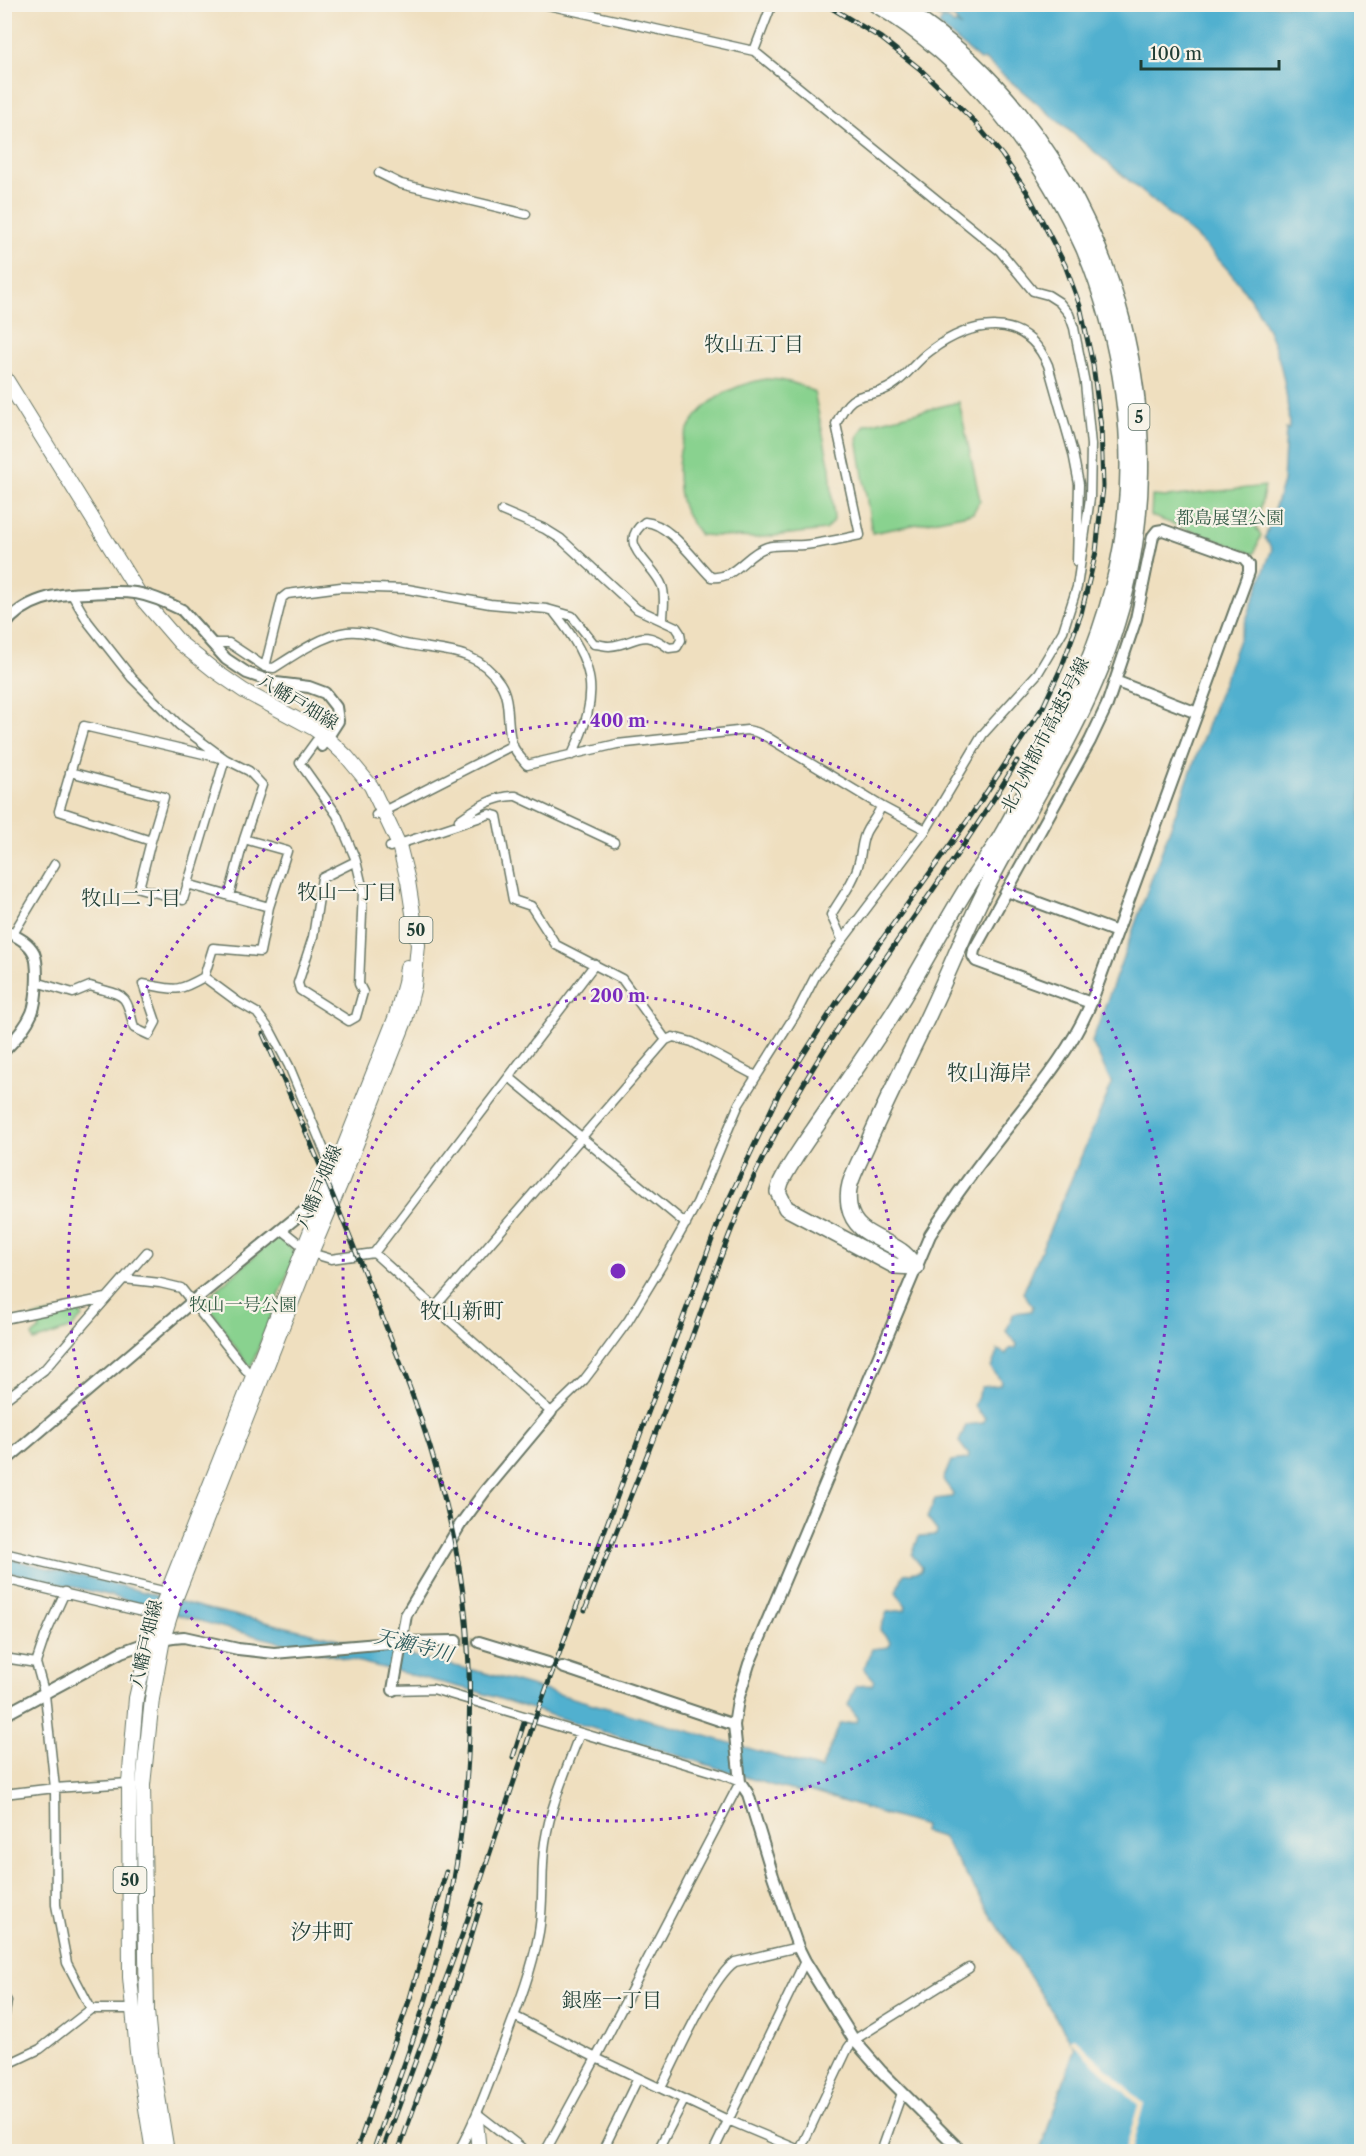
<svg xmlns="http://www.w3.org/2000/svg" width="1366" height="2156" viewBox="0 0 1366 2156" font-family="'Libre Caslon Text','Noto Serif JP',serif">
<rect width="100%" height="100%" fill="#f7f3e8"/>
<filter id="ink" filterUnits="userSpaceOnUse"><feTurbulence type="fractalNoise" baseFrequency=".0167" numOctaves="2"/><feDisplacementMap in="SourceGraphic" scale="12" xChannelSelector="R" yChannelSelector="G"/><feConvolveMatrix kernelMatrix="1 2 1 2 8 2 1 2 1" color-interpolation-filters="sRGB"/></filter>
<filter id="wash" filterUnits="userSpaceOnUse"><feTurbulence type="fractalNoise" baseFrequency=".008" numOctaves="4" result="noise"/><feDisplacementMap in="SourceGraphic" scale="24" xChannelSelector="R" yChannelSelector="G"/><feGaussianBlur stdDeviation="1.35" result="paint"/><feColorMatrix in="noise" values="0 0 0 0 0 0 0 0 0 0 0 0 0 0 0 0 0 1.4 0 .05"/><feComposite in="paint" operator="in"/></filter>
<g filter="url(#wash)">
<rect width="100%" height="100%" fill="#efdfbf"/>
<path fill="#89d28f" stroke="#548862" stroke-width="1.5" d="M766,379C784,379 798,383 814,392L830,468L834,520L825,530L755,538L700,535C694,526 687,517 683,507C679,496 678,482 678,470C679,417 717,388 766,379Z
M959,402L980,500L973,513L872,533L857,438L865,425Z
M1265,486L1256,528L1261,535L1254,554L1151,516L1152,496L1167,497Z
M277,1236L296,1253L251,1367L241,1356L205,1300Z
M80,1308L82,1317L72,1328L34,1341L32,1336L40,1329L34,1317Z"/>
<path fill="#51b0cf" stroke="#387682" stroke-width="1.5" d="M925,5H1361V2151H1040L1075,2048L942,1837L923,1832L924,1826L805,1790L803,1793L774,1786L475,1691L232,1630L108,1595L5,1571V1558L99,1580L204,1608L485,1673L821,1769L840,1724L857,1722L858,1718L848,1705L856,1686L872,1685L874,1680L864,1668L872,1649L889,1647L890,1642L880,1630L887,1612L905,1610L906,1606L896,1592L904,1574L921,1571L922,1567L912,1555L919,1536L936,1535L937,1531L927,1518L935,1499L952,1497L953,1493L943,1480L951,1461L968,1459L969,1455L959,1442L966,1425L983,1423L985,1418L974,1406L982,1387L1000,1385L1001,1381L991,1368L998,1350L1006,1354L1009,1349L1016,1348L1017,1344L1006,1331L1014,1313L1031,1311L1033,1306L1023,1293L1112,1084L1092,1042L1272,549L1265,538L1283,482L1286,429H1289C1287,344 1256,293 1195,236L984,59L981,61L939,25L942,19H948L954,25L956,23L961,27L952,16L939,17Z"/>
<path fill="#efdfbf" d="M1074,2037L1144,2104L1131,2151H1125L1138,2105L1070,2041Z"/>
</g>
<g filter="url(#ink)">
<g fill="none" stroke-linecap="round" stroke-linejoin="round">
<path stroke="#c5bfa3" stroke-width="10" stroke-dasharray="10 5" stroke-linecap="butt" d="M456,1641L479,1642"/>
<g stroke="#687665" stroke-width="11">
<path id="minor" d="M754,51L772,4
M379,173L401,184L526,214
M71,593L88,622L132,678L179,725L225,759L249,771L262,785L244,839
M554,612C596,665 601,693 572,755
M663,620C663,609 666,596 662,586C654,563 614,545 645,522C669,523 694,560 711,577C735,580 745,554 767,547C778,544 792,546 804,545C823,543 841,539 860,535L836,424C854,383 867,403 893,385C907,376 916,361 930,351C971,321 1024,310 1048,365L1073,453L1079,484L1077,562
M211,643H229L265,667L274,668C294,655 323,635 347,632C366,630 384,638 401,643C438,652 476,646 500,683C512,701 505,727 513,746C516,753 522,759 527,765L617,744L747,730L756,732L767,737L881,806L926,830
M265,667L282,598L287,594L341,587L407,589L490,604L547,609L572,616L594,644C599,644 605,646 609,646C638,644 639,626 669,648L677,647L681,640L680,633L676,627L637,609L561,539L545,529L502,511
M84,726L225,759L183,900L139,888L151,841L59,811Z
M316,741L300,763L337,815L355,858L356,861L363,890L359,984L363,992L356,1017L349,1021L300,990L298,983L313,937L322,878L356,861
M70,772L164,797L151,841
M376,815L513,745
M459,820C476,808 495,795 516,796L614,842
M390,847L490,814L497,816L513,900L531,906L556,945L622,979L666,1040
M229,896L244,839L287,851L269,907
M13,934L55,864
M842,939L831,915C840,899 855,881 859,862C862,851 861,840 867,830C872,821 878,816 881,806
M204,977L238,1002L257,1013L270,1030L289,1066L334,1174
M36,982L73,993L90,986C125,997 125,990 134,1028L149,1035L156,1022L143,984C175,989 174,994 204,977L213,948L260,952L269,907L187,884
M509,1077L686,1224
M281,1229L311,1253L331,1259L374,1253L551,1412L584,1380L597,1363L628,1321L665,1260L697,1203L739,1104L797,1012L816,975L926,830L983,734L1038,673L1063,631L1077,587L1090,498L1091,445L1085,383L1074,328L1069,314L1059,302L1048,295L1033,291L1000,251L754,51L543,4
M374,1253L595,964
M124,1279L160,1283L181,1288L246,1370L254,1376
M434,1308L666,1040L673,1037L692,1042L756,1076
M4,1319L106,1298
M4,1400L44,1370L147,1252
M4,1553L167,1592
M4,1579L159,1616
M4,1658L36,1663
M393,1690L433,1689L723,1775L740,1782L596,2058L545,2152
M129,1783L55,1788L56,1905L67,1963L91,2009H133
M4,1794L55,1788L45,1695L36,1663L45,1636L65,1592
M4,1996L7,2001L4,2020
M514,2016L596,2058L728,2120L804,2152
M4,2066L40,2049L91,2009
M661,2088C676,2059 711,1978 735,1962L798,1947
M478,2114L527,2152
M458,2152C477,2118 489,2083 503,2046C516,2011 531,1974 538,1937C545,1905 540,1873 545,1842C551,1804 567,1768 580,1733
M602,2152L638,2078
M657,2152L684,2100
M713,2152L805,1961
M799,2152L848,2048L854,2040L969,1968
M881,2152L902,2093"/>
</g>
<g stroke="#687665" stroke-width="14">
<path id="tertiary" d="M182,610L226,659L247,673L276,683L309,687L325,693L336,707L338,721L322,746
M4,626C24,599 57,593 89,593
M1115,681L1197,713
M1007,891L1117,932
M4,930C15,936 28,941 34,953C39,965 37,1001 32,1013C26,1027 14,1041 4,1051
M4,1462L193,1301L313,1204L323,1189
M479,1642L548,1663
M562,1667L734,1725
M393,1690L406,1615L460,1525L485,1491L551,1412
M4,1715L121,1652L149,1642L173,1638L184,1637L238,1649L274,1653L401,1642L456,1641
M962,2152L881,2071L854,2040L805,1961L798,1947L773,1876L748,1794L740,1782L734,1725L738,1700L749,1664L930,1235C955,1195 983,1159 1012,1122C1042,1084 1072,1048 1091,1003L1249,572V565L1244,559L1163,530L1157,531L1153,536L1136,619L1107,705L1090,741L974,950L973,956L976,961L1091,1003"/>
</g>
<g stroke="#687665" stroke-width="16">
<path id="primary" d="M4,376L143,600L180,643L215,671L244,691L313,728L327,738L347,757L371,786L399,845L408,881L418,945L414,986L405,1021L342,1180L311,1253L176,1597L163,1639L152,1699L143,1785L147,2011L151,2053L167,2152
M476,2121L479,2152
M153,2152L137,2052L130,1977L129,1783L136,1698L149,1642L160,1611L396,1016L405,983L407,967"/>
</g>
<g stroke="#687665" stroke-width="18">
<path id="motorway" d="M875,4C970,60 1039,150 1084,249C1104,296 1116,343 1123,394C1143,536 1103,648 1036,772C1023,795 1011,820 997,843C988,857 979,869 970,883C942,927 919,974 890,1018C865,1056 839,1093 813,1131C802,1147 790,1164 781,1182L778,1192L786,1208L895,1266L916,1267
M897,4C923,22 949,41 972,62C1120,203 1177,427 1117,622C1090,713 1037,792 993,875C966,926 946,981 920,1033C903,1068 886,1102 870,1138C864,1153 855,1168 850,1184C848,1191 848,1199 849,1206C854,1234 881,1237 901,1251C907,1255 912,1262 916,1267"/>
</g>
<use href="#minor" stroke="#fff" stroke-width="8"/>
<use href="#tertiary" stroke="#fff" stroke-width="10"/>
<use href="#primary" stroke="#fff" stroke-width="14"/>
<use href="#motorway" stroke="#fff" stroke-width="15"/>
<g stroke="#1f3d34" stroke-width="5">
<path id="rail" d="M263,1034C299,1114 333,1195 366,1277C404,1369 441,1462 458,1561C480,1685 469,1828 439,1951C423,2019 396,2085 373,2152
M585,1610C616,1532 648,1455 677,1377C705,1304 728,1228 763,1158C833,1016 937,896 1017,761
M513,1757L524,1723
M356,2152L410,1998L446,1872
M382,2152L465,1927L535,1719L720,1218L779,1093L837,1002L968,820L1043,707L1062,666L1081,614L1096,552L1103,487L1101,427L1093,365L1080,306L1065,265L1027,192L1002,155L971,118L920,69L881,38L825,4
M398,2152L447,2016L481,1904"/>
</g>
<use href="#rail" stroke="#f7f3e8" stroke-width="3" stroke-dasharray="9" stroke-linecap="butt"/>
<g stroke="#687665" stroke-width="14" stroke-linecap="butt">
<path id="tertiary-bridge" d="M89,593C131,590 144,591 182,610"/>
</g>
<use href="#tertiary-bridge" stroke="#fff" stroke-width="10"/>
</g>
</g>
<g fill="none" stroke="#7b2cbf" stroke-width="3" stroke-dasharray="3 6">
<circle cx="618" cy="1271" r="275"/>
<circle cx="618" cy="1271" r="550"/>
</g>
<g text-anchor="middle" stroke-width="4.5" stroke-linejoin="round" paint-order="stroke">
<g fill="#f7f3e8" stroke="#60746a" stroke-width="1.5">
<rect x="1128.5" y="404" width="21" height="26" rx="4.5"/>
<rect x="399.5" y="917" width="33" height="26" rx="4.5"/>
<rect x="113.5" y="1867" width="33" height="26" rx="4.5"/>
</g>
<g font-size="16" font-weight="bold" fill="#1f3d34">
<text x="1139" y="423">5</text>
<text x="416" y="936">50</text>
<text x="130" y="1886">50</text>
</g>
<g font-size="18" fill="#345b46" stroke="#f7f3e8">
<text x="1230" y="524">都島展望公園</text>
<text x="243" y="1311">牧山一号公園</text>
</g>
<g font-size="18" fill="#1f3d34" stroke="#f7f3e8">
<text transform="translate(298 702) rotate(31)" y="6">八幡戸畑線</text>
<text transform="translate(1045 735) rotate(-63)" y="6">北九州都市高速5号線</text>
<text transform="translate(319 1187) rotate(-67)" y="6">八幡戸畑線</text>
<text transform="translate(146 1644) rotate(-77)" y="6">八幡戸畑線</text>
</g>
<g font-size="20" fill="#1f3d34" stroke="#f7f3e8">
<text x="754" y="351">牧山五丁目</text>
<text x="347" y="899">牧山一丁目</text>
<text x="131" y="905">牧山二丁目</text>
<text x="612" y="2007">銀座一丁目</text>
</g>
<g font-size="20" font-style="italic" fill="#2c5a5b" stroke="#f7f3e8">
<text transform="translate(414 1645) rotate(14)" y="7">天瀬寺川</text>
</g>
<g font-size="21" fill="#1f3d34" stroke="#f7f3e8">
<text x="989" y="1080">牧山海岸</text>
<text x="462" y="1318">牧山新町</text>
<text x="322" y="1939">汐井町</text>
</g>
</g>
<circle cx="618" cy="1271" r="9" fill="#7b2cbf" stroke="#f7f3e8" stroke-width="3"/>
<g font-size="18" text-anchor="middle" font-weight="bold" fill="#7b2cbf" stroke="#f7f3e8" stroke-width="4.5" stroke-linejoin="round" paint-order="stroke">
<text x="618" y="727">400 m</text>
<text x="618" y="1002">200 m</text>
</g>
<rect width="1366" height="2156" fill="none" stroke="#f7f3e8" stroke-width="24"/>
<path d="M1141 60v9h138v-9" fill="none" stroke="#1f3d34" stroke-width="3"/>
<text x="1150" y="60" font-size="18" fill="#1f3d34" stroke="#f7f3e8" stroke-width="4.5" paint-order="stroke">100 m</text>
</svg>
